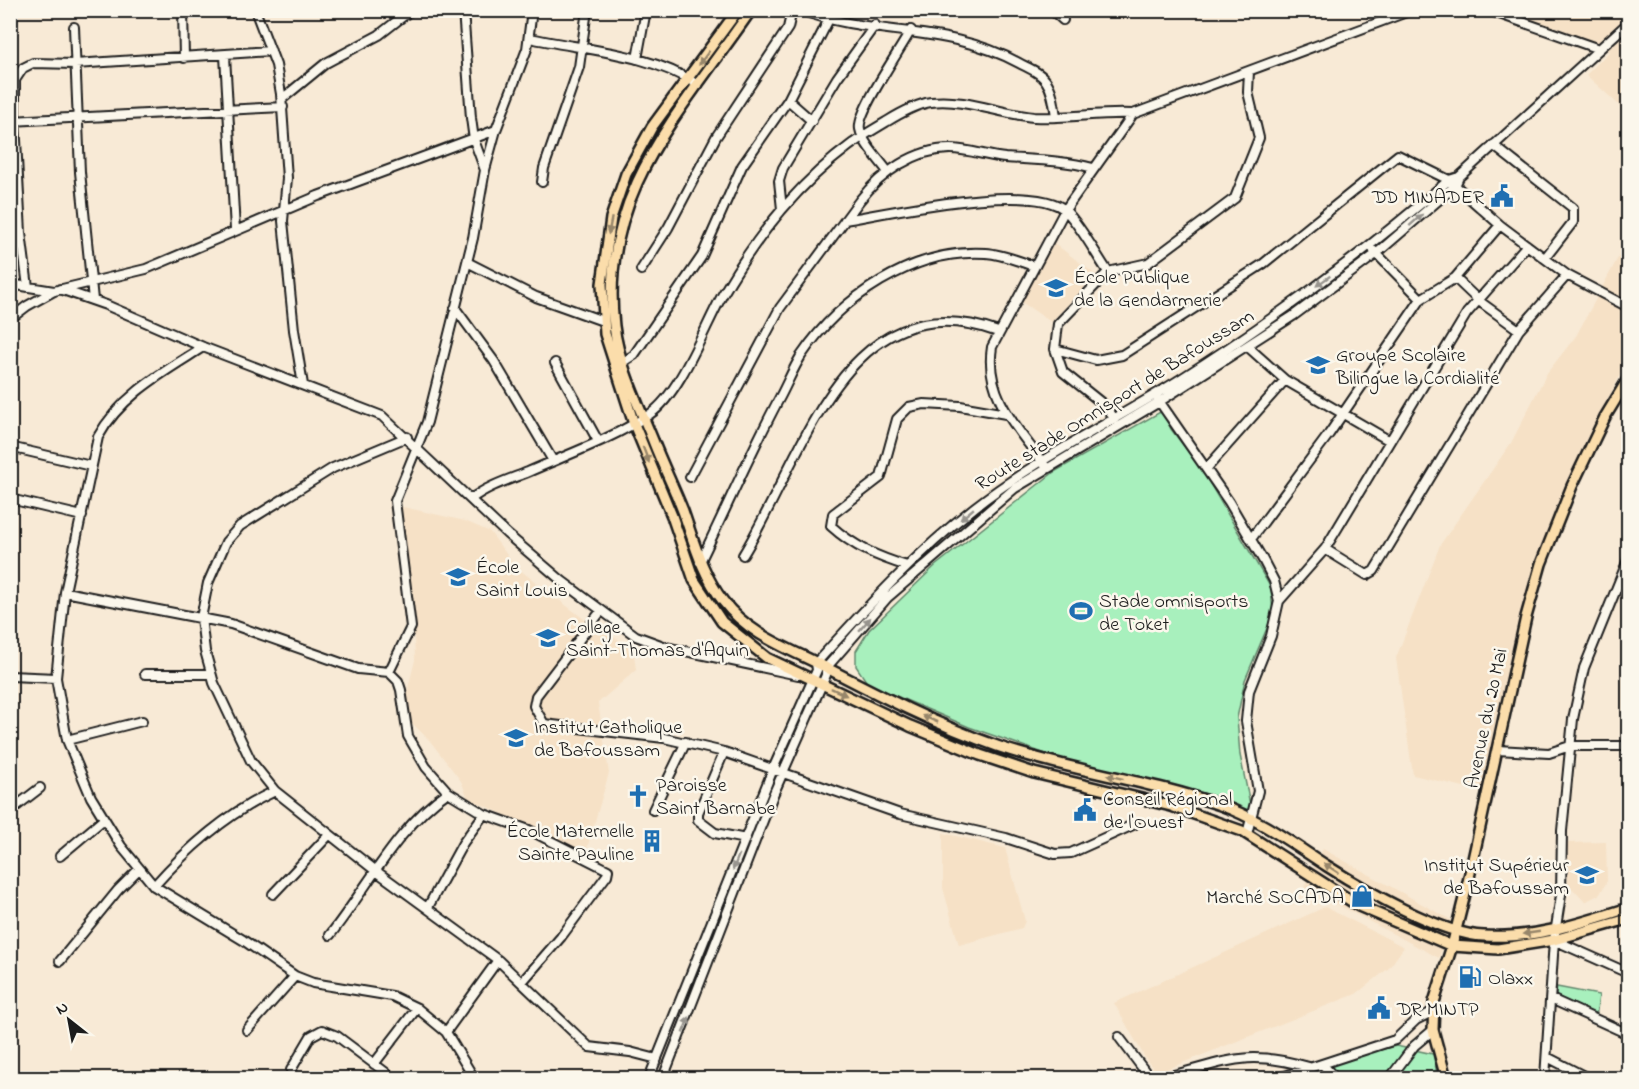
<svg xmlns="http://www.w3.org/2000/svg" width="1639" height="1089" viewBox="0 0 1639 1089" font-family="'Indie Flower',sans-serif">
<rect width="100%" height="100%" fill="#f8ead6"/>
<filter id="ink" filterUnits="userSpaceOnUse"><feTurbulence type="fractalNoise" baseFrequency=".0167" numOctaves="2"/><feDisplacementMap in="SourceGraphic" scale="12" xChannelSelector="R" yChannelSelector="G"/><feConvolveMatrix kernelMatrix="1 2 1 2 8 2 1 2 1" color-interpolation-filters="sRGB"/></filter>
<g filter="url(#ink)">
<path fill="#f6e1c6" d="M1499,11H1628V113L1586,75L1610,51L1560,29Z
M1628,239V360L1585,443L1530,578L1481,791L1413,775L1396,658L1440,545L1511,443L1547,373L1576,336Z
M1054,243L1096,275L1051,322L1020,301Z
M399,506L465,521L490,532L516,567L597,629L633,647L636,670L598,703L609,773L586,852L468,798L461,781L430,741L408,719L407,692L415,660L412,588Z
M943,833L1005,848L1025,921L1022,928L959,945L943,888Z
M1606,842L1607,881L1600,894L1585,902L1568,884L1567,843Z
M1323,849L1451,920L1439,958L1304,887Z
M1325,907L1404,947L1389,968L1356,994L1157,1073L1147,1061L1114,1003Z"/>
<path fill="#a8f0bd" stroke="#62866c" stroke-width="1.5" d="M1162,411L1171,429L1202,470L1271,588L1273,614L1245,680L1237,718L1240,755L1252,814L1069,762L969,727L868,684L856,666V651L869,630L935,566L1054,472Z
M1557,987L1599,995L1596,1018C1576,1011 1551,1013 1557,987Z
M1396,1046L1433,1054L1438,1078H1298L1358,1055Z"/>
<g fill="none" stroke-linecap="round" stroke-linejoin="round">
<g stroke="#1c1c1c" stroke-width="12">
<path id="minor" d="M183,10L184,58
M255,10L276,65L281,94L287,178L283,221L294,330L303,385
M463,10L471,118L474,140L485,170
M800,10C872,37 948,24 1019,63C1028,68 1040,72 1046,81C1053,91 1054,104 1056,116
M1052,10L1063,20L1061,10
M1488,10L1599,49
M74,27L80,172L93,300
M530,38C585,50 651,53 698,85
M225,56L235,230
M637,59L646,10
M282,99L326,63L379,35L411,10
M788,100L812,121
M11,121L283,107
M1493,145L1573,208V222L1545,258
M888,172C879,159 863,144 860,129C856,113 901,49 911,30
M542,182L544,168L579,67L587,10
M782,209L779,181L783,168L837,78L875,25
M845,220C888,213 1035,180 1066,211C1082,228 1095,253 1108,272L1058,324L1055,349L1063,372L1103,404L1115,419
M1374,251L1421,299
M467,262L536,297L603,321
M641,270L668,228L716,137L788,28L792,10
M1108,272L1148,263L1235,198L1259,138L1248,92L1249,71
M1455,278L1479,301L1519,330
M10,284L54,291
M28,287L21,233L15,121V80L23,68L33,63L75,64L271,51
M60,289L106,305L203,347L382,416L507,534L562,581L636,636L666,647L798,675
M455,308L494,361L553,461
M10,319L27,306L54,291L146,269L318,196L496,130
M1247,346L1285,380L1390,441
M203,347C164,372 121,395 98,437L65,592L56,678L67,740L91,797L121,846L154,886L243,940L295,976L313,983L392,996L417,1008L446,1032L474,1078
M1055,349L1096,360L1122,355L1263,264L1398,155L1449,180L1500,225L1567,275L1628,307
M623,362L634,355L702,256L742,166L788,100L828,21
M555,363L598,441
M1157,398L1229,502L1263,560L1274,581L1279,601L1271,636L1249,691L1246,721L1258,791L1247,834
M407,437L333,468L240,526L226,542L208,583L201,618L205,651L214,683L251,761L275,791L376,871L498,960L589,1047L630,1052L657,1059
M10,447L91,466
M1044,464C1018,429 984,395 992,347L1065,210L1133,114L1412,10
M1207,468L1285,380
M690,477L780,308L860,200C881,173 915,149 950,149C968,149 987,156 1005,158C1034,160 1064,160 1093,168
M10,499L82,516
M471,499C488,486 508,480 528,472C569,454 614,438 650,414C680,394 705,326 723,294C763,225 815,162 886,122C899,114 916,104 931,102C967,98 999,114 1034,117C1067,119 1100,112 1133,114
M1251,539L1329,434L1421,299L1455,278L1500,225
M1325,549L1367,575L1374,571L1519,330L1567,275
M743,555C803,458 846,277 998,332
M1628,560L1584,668L1573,719L1562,831L1561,895L1554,940L1628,973
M700,562C727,507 751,451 780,397C787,384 793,369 801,356C840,298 913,248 986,253C1002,254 1018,261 1034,266
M907,566C878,557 854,547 831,526L833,514L881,477L897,419L909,407L924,404L960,406L1006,414
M65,592L231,624L358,669L389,672L411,627L395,501L427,422L473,238L485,170L496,130L527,49L532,10
M1279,601L1325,549L1467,313L1527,245
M601,611L536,696L534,706L544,724L664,738L724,752L900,814L1006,838L1055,854L1071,853L1135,824
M389,672L398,681L401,690L408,736L426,767L448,792L484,814L529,830L608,870L607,875L561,937L522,982
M145,674H211
M10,676L56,678
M67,740L142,721
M1497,750L1549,753L1570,746H1628
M724,752L698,813V820L715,833L746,839
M653,810L686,742
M10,811L40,788
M60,856L104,819
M154,886C187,849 229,812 275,791
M273,894L329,835
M428,907L463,843L484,814
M330,935C368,887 397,827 448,792
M60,961L118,890L139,869
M1551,999L1628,1034
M247,1030L295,976
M446,1032L498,960
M1119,1037L1150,1078
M1547,1057L1588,1078
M374,1064L417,1008
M1323,1065L1335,1078
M291,1070L311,1036L322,1030L337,1036L393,1078
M649,1078L773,769L817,670L816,663C866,608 916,553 975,507C1038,458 1111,423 1179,380C1274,320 1364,253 1449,180L1459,177
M663,1078L773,795L826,675V668L887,598L1015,488L1159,402L1293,316L1376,254L1455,186L1459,177L1628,23
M1162,1078C1226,1063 1242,1048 1309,1067
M1279,1078L1395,1040L1416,1020L1432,1012
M1390,1078L1414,1046L1433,1030
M1545,1078L1554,940"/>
</g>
<g stroke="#1c1c1c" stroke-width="14">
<path id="major" d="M738,10L652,127L626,174L611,218L602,284L605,334L634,424L672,516L694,580L722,622L767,658L910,726L980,755L1034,773L1171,806L1242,831L1359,906L1452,946L1498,949L1554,940L1628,919
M751,10C682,111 598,193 614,326C619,366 639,406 654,443C663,466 674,488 683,511C694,542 702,574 723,601C749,635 788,648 825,667C881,696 937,725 997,746C1070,771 1148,780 1220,805C1260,819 1293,844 1327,866C1363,889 1442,935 1484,936C1534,939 1582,923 1628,908
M1446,1078L1433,1030L1434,1002L1452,946L1468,882L1526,617L1541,564L1572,486L1605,417L1628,379"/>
</g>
<use href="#minor" stroke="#fbf7ec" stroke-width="8"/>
<use href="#major" stroke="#fbddab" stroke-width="9"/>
</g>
<defs><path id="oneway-solid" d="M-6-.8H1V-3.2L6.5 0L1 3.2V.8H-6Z" transform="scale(1.5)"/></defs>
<g fill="#97866b">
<use href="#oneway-solid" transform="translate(704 58) rotate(126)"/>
<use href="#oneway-solid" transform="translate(610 226) rotate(101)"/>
<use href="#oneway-solid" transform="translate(646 455) rotate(69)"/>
<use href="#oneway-solid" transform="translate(839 692) rotate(26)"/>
<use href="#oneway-solid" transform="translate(930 719) rotate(-156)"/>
<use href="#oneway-solid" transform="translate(1115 777) rotate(-166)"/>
<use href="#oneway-solid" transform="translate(1331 868) rotate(-147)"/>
<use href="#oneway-solid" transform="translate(1531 933) rotate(172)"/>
</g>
<g fill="#97948e">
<use href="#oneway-solid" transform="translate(1416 220) rotate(-42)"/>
<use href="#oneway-solid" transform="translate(1323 281) rotate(144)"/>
<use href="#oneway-solid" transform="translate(967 514) rotate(140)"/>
<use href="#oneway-solid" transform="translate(865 624) rotate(-49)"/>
<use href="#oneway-solid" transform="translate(736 862) rotate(112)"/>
<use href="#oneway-solid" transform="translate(686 1025) rotate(-68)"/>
</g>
</g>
<defs>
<g id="civic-bare" transform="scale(1.8)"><path d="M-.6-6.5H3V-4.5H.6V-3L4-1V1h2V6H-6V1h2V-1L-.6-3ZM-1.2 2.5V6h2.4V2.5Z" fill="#1f6fb2" stroke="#fbf7ec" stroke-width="2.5" paint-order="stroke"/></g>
<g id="school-bare" transform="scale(1.8)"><path d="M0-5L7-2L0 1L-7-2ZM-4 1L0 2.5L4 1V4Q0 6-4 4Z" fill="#1f6fb2" stroke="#fbf7ec" stroke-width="2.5" paint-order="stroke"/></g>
<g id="stadium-bare" transform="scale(1.8)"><path d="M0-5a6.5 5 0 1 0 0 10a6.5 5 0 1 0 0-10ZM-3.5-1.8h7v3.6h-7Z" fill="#1f6fb2" stroke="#fbf7ec" stroke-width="2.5" paint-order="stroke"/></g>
<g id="church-bare" transform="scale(1.8)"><path d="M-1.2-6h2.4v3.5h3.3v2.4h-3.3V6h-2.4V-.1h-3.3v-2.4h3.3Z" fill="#1f6fb2" stroke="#fbf7ec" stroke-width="2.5" paint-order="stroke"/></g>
<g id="building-bare" transform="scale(1.8)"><path d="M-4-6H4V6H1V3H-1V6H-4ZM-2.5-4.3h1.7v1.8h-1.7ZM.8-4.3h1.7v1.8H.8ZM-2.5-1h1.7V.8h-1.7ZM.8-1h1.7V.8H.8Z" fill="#1f6fb2" stroke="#fbf7ec" stroke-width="2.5" paint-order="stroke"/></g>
<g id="university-bare" transform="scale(1.8)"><path d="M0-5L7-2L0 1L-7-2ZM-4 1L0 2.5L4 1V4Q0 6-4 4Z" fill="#1f6fb2" stroke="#fbf7ec" stroke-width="2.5" paint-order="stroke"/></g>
<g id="shop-bare" transform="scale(1.8)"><path d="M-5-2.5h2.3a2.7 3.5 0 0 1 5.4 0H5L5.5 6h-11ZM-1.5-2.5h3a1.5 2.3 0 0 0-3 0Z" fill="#1f6fb2" stroke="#fbf7ec" stroke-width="2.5" paint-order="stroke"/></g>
<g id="fuel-bare" transform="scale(1.8)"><path d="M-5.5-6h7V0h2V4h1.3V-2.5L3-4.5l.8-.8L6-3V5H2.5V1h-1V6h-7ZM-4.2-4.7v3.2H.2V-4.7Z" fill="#1f6fb2" stroke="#fbf7ec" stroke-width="2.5" paint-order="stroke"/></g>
</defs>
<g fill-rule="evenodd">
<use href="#civic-bare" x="1502" y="196"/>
<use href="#school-bare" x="1056" y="288"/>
<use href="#school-bare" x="1318" y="365"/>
<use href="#school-bare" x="458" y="577"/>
<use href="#stadium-bare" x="1081" y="611"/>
<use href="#school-bare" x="548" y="638"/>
<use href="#school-bare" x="516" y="738"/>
<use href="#church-bare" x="638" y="796"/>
<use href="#civic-bare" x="1085" y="810"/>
<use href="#building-bare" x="652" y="841"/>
<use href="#university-bare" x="1587" y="875"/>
<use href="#shop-bare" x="1362" y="896"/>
<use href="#fuel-bare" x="1470" y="977"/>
<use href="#civic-bare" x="1379" y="1008"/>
</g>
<g text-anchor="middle" stroke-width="5" stroke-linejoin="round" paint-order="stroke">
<g font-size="20" fill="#1c1c1c" stroke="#fbf7ec" text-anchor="start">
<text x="1484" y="203" text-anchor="end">DD MINADER</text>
<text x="1074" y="283">École Publique<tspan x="1074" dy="23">de la Gendarmerie</tspan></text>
<text x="1336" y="361">Groupe Scolaire<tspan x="1336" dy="23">Bilingue la Cordialité</tspan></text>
<text x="476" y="573">École<tspan x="476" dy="23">Saint Louis</tspan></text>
<text x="1099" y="607">Stade omnisports<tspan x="1099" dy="23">de Toket</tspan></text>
<text x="566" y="633">College<tspan x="566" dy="23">Saint-Thomas d'Aquin</tspan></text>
<text x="534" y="733">Institut Catholique<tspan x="534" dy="23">de Bafoussam</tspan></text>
<text x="656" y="791">Paroisse<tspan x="656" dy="23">Saint Barnabe</tspan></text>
<text x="1103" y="805">Conseil Régional<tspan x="1103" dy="23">de l'Ouest</tspan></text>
<text x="634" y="837" text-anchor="end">École Maternelle<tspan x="634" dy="23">Sainte Pauline</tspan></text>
<text x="1569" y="871" text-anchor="end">Institut Supérieur<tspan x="1569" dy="23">de Bafoussam</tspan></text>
<text x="1344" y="903" text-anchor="end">Marché SOCADA</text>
<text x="1488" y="984">Olaxx</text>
<text x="1397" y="1015">DR MINTP</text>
</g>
<g font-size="20" fill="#1c1c1c" stroke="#fbf7ec">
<text transform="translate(1114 399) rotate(-32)" y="7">Route stade Omnisport de Bafoussam</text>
<text transform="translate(1485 718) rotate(-78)" y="7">Avenue du 20 Mai</text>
</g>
</g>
<rect width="1639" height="1089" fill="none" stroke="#fbf7ec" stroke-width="36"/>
<rect x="18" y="18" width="1603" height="1053" fill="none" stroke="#1c1c1c" stroke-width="2" filter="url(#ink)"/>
<g transform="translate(69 1020) rotate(329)" stroke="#fbf7ec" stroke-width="4.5" paint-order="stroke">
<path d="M0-4.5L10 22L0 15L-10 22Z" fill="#1c1c1c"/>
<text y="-9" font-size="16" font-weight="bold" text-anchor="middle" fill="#1c1c1c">N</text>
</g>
</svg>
